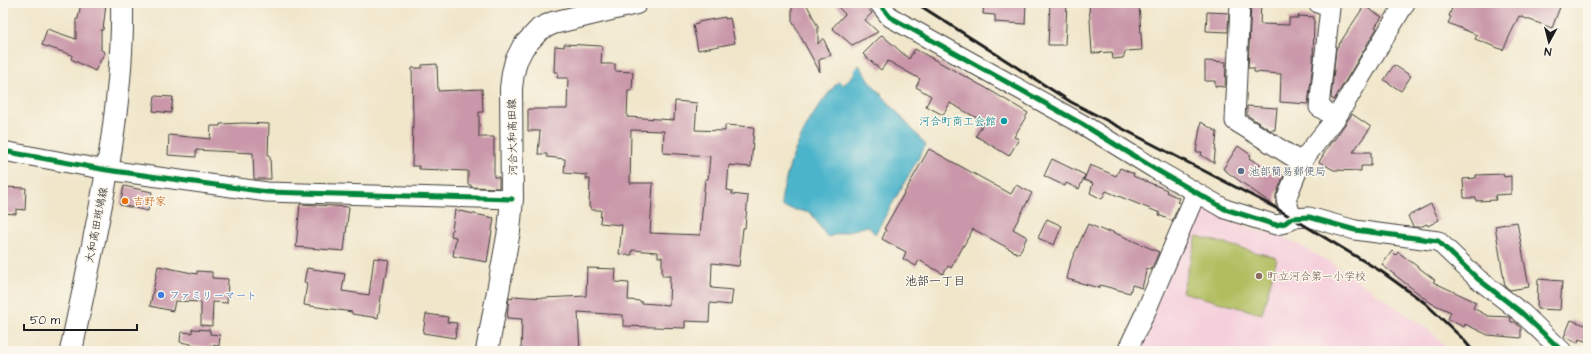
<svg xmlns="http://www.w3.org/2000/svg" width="1591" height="354" viewBox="0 0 1591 354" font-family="'Architects Daughter','Klee One',sans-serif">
<rect width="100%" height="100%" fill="#fbf7ec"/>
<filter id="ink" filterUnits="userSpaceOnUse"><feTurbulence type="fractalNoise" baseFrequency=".025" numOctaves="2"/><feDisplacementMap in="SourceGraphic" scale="8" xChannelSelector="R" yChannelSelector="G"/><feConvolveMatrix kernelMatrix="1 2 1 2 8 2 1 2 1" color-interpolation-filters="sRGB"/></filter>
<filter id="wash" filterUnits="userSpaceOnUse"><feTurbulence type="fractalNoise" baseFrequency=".012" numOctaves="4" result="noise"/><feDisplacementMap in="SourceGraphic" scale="16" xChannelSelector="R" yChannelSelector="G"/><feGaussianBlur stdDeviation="0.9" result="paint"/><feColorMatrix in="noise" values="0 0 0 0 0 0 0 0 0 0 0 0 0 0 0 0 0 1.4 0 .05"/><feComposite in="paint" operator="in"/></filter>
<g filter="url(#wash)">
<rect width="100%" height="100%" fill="#f0e6ca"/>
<path fill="#f5cfdb" d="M1208,210L1255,230L1280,235L1332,263L1429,330L1449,351H1139L1161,289L1195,218Z"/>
<path fill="#b1be60" stroke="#666d3e" d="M1197,236L1277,258L1262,314L1182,292Z"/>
<path fill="#4cb4ca" stroke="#346873" d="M859,65L873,85L926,145L875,234L868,226L827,237L811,213L782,207C780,200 783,191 785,183C794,144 812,111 839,81L843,85L855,73L854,70Z"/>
<g id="blocks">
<path fill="#c997a9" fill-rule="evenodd" d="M81,3H106L103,30H101V50L105,52L95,71L71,59L72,55L42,45L47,29L76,39V19H78Z
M834,3H862L872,13L865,20L878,32L852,45L832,28L845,14Z
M984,3H1026L1025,24L995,22V15L983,14Z
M1050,3H1067L1065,45H1048Z
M1089,3H1139L1142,50L1126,51L1123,58L1113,59L1112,52L1092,53Z
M1251,3H1261L1260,24L1289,25V18H1298V16L1314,17L1313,64L1308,104L1280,102L1281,74L1254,72V68H1248Z
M1454,3H1550L1560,7L1552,28L1519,16L1503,50L1475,39L1477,35L1448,23L1451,17L1449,16Z
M807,5L818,27V44L823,38L831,55L819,60L820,72L792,21V6Z
M1364,6L1382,17L1375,27L1377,28L1334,100L1331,98L1336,49Z
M1207,12L1229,13L1228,32L1206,31Z
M725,17V19L730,18L735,43L698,50L693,25L698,24V22Z
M882,35L909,59L915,49L986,88L1028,113L1014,137L1019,139L1009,156L976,136L984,122L950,103L943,115L926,106L931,96L916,87L920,79L888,61L881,70L863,54Z
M564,44L602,46L601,64H615V71L633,72L632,91H628L627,117L674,120L675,101L697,103L695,130L725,131V125L754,127L751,167L729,165L727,190L732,191V194L748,196L745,228H743L739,266L712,263L711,288L733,290L731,305L710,303L709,322L685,321V328L623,326V315L578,312L580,351H521L522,319L507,318L509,298L513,299V296L543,298L586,296L587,268L616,269L615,282L629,283L628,300L641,301V303L669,305L670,276H662V257H658V252L632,250V255L619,254L622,225L600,223L601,210H591V207H589L590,179H586L587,175L564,173L565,159L547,157V154H538L540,131H528V109H567L568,78H557L558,72H554L555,46L564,47ZM631,130L664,131L663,153L710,156L708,179H705L700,235L650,233L653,183H630Z
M1205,61L1226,62L1225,87L1215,86V81H1205Z
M437,64L438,91L482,89L483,112H479V137H494V177H499V188L471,187V185H468V171L419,169V166H412L413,119L412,68H422V65Z
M1394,65L1411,76L1401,91L1384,80Z
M155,96L173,97L171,113L153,111Z
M1247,106L1277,108L1275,130H1270L1247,115Z
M1352,114L1371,127L1353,152H1371V166H1361V171L1334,170L1319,162L1330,144L1333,140H1334Z
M1201,122L1217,132L1214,163L1201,155L1202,152H1196Z
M244,123L269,124L268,156H270L271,179H254L253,153L196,150V157L168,155L169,135L210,139L211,126H220V124Z
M1238,146L1251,155L1249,158L1277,176L1279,173L1284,175L1276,195V207L1223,169Z
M929,149L1011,194L1016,185L1032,193L1013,229L1027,237L1019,254L973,229L951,268L948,266L943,274L919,260L916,266L903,259L906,252L882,239L886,230L884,229Z
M1052,159L1085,175L1079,189L1066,183L1065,186L1044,176Z
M1090,165L1116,176L1120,168L1134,174L1133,176L1167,190L1166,192L1179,198L1177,202L1180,203L1172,221L1159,215L1160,213L1106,191L1102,199L1090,193L1093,183L1084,180Z
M1503,174L1504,177L1511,176V194L1495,195L1496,200L1476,201V198H1464L1463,179L1476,178V175Z
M124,186L152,192L148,211L120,205Z
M3,187L26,188L25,210L16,209V214L3,213Z
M300,204L349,207L344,251L296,247Z
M1431,204L1439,220L1428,226L1427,224L1420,227H1413L1408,216Z
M455,210L494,218L487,262L453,256L456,237L451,236Z
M1047,219L1062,226L1054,245L1038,238Z
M1517,222L1529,287L1510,290L1505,286L1495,226Z
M1088,224L1107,232L1108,230L1159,252L1151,270L1147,268L1142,288L1132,285L1130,293L1100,285L1099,288L1067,279L1071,261Z
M1392,251L1396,255L1398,252L1414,264L1435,280L1433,282L1476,302L1473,308L1488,316L1510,317L1511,322H1515L1521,328V338L1488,335L1465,324L1464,327L1448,319L1451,312L1431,303L1382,265Z
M374,258L389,260L386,277H384L378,318L352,314V312L304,305L307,283L304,282L307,268L345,274L342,291L369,295Z
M158,266L197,274V271L212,272V278L228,279L227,303L213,302L212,326L201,325V302L175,301L173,311L150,306Z
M1538,279L1562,281L1560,310L1537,309Z
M426,314L448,317L447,322L457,323L455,338L423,333Z
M1571,320L1588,326V342L1579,339L1578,343L1564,337Z
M192,329L210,330V334L220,335L219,346L210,345V347L191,346V344L180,342L181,332L192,333Z"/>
</g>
</g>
<g filter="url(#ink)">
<use href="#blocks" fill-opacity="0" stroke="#3c3a36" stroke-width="1"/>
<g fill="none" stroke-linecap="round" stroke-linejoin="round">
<g stroke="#3c3a36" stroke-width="21">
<path id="minor" d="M879,3L890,17L1082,124L1155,169L1225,209L1276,225L1285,223L1292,218L1309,217L1355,230L1438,241L1478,279L1522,313L1562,351
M1240,3L1235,121L1301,162
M1318,3L1330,8L1319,107L1336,118
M3,151L107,170L267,192L512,199
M1292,218L1286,199L1301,162L1336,118L1405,3
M1127,351L1146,311L1196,193"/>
</g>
<g stroke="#3c3a36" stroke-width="24">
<path id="major" d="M71,351C94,238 124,119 122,3
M487,351L509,231L512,199L511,88L513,73L516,61L523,47L540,29L553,23L636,3"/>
</g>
<use href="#minor" stroke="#fff" stroke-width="19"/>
<use href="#major" stroke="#fff" stroke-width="22"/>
<path stroke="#1c1c1c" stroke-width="3" d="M916,3L1071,102L1274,207L1382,272L1425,303L1462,338L1473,351"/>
<g stroke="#fbf7ec" stroke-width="8">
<path id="cycleway" d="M879,3L890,17L1082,124L1155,169L1225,209L1276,225L1285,223L1292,218L1309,217L1355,230L1438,241L1478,279L1522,313L1562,351
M3,151L107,170L267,192L512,199"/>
</g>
<use href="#cycleway" stroke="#00873e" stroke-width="5"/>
</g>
</g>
<circle fill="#0f9aa8" stroke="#fbf7ec" stroke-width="1.5" cx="1004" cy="121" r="4"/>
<circle fill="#5c6f8a" stroke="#fbf7ec" stroke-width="1.5" cx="1241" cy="171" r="4"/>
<circle fill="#e8710a" stroke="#fbf7ec" stroke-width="1.5" cx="125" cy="201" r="4"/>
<circle fill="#8d6e63" stroke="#fbf7ec" stroke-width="1.5" cx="1259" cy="276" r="4"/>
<circle fill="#3f7fe0" stroke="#fbf7ec" stroke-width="1.5" cx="161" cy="295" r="4"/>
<g text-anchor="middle" stroke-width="3" stroke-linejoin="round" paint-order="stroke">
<g font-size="11" fill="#0d838f" stroke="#fbf7ec" text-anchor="end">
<text x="996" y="125">河合町商工会館</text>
</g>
<g font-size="11" fill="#1c1c1c" stroke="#fbf7ec">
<text transform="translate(512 137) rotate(-91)" y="4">河合大和高田線</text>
<text transform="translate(96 225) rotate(-79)" y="4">大和高田斑鳩線</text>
</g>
<g font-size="11" fill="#4e5e75" stroke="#fbf7ec" text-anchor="start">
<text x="1249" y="175">池部簡易郵便局</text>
</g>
<g font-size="11" fill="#c56008" stroke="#fbf7ec" text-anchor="start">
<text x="133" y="205">吉野家</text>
</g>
<g font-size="11" fill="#785e54" stroke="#fbf7ec" text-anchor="start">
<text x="1267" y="280">町立河合第一小学校</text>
</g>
<g font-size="11" fill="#366cbe" stroke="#fbf7ec" text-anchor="start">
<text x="169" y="299">ファミリーマート</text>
</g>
<g font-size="12" fill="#1c1c1c" stroke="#fbf7ec">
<text x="935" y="285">池部一丁目</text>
</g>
</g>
<rect width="1591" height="354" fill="none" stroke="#fbf7ec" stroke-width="16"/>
<g transform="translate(1549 42) rotate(187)" stroke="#fbf7ec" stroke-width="3" paint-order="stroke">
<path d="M0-3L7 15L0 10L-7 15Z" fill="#1c1c1c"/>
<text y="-6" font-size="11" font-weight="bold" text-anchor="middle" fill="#1c1c1c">N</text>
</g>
<path d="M24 324v6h113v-6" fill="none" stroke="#1c1c1c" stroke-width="2"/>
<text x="30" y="324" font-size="12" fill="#1c1c1c" stroke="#fbf7ec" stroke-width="3" paint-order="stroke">50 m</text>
</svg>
